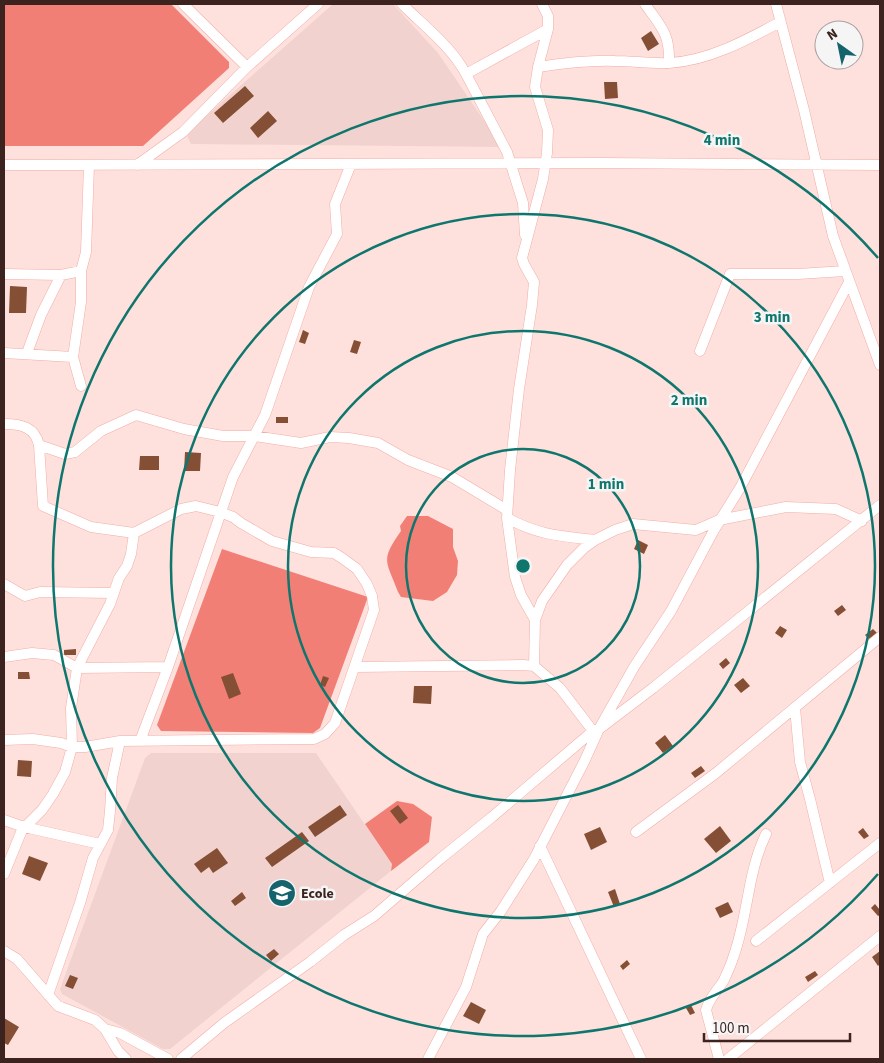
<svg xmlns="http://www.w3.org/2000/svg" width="884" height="1063" viewBox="0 0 884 1063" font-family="'Source Sans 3',sans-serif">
<rect width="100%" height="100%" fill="#fee1dd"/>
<path fill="#f1d2ce" d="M333,4H393L438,53L502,147L191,144L186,134Z
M151,753H316L392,864L391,871L170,1049H163L62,994L60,989L145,758Z"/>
<path fill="#f27f76" d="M4,4H171L229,62V68L143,146H4Z
M407,516H428L453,529V547L458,561L457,575L447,592L433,601L401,597L398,592C386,560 380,561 401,531L400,526Z
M222,549L368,597L320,728L313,733L161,731L157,725Z
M397,801L413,804L432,817L429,842L391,871L392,864L365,824Z"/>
<path fill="#854f35" d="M651,31L659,44L648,51L641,38Z
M604,82H617L618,98L605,99Z
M245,86L254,96L223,123L214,113Z
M268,111L277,121L258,138L250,128Z
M10,286L27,287L26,313H9Z
M303,330L309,333L305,344L299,342Z
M354,340L361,342L357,354L350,352Z
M276,417H288V423H276Z
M185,452L201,453L200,471H184Z
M140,456H159V470H139Z
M638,540L648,545L644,554L634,549Z
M842,605L846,610L838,616L834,611Z
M780,626L787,630L782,638L775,633Z
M873,629L877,633L869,639L865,635Z
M76,649V655H64V650Z
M726,658L730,663L723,669L719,664Z
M18,672H29L30,679H18Z
M233,673L241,694L229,699L221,677Z
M323,676L329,678L325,687L320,685Z
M743,678L750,686L741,693L734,685Z
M414,686H432L431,704L413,703Z
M665,735L673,746L663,753L655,743Z
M18,760L32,761L31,777L17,776Z
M701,766L705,771L695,778L691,773Z
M340,805L347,815L315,837L308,827Z
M398,805L408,818L400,824L390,811Z
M720,826L731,841L716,853L704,839Z
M600,827L607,842L591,850L584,834Z
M863,828L869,836L864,839L858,832Z
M302,832L309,841L272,867L265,858Z
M217,848L228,863L213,873L209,867L201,873L194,864Z
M29,856L48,863L40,881L22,874Z
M615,889L620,904L614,907L608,892Z
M242,892L246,898L235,906L231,901Z
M728,902L733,912L720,918L715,908Z
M875,904L880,910V915L878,916L871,908Z
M274,949L279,954L271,961L266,955Z
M880,951V964L878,966L872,957Z
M627,960L630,964L623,970L620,966Z
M815,971L818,975L808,982L805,977Z
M70,975L78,978L73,989L65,986Z
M471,1002L486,1010L479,1024L463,1016Z
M691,1005L695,1013L690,1015L686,1008Z
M4,1018L19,1027L8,1045L4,1043Z"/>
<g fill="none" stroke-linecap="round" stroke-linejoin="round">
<g stroke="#f2ada6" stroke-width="11">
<path id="minor" d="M183,4L247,67
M402,4C424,26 451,46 466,74L507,152L523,203L525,235
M645,4C661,27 670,33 669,63
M776,4L804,110L833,236L880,365
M538,67L548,29V16L542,4
M466,74L548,29
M4,165L601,163L880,165
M137,165L183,132L247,67L318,4
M81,271V302L73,357L81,386
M4,274L61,275L81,271L86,252L89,165
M700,351L730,274H798L845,271
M4,353L73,357
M27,353L41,315L61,275
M4,424C21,424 35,427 39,445L65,454L75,452L101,431L136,415L184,429L223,436H254L301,443L330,437L349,438L378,443L408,460L452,477L507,510
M507,518C538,535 560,536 595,540
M4,584L25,596L40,592L114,593
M535,620L542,601L567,565L584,548L595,540L615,530L633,524L696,530L719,520L786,507L836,509L862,521
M4,657L32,653L54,655L77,668L168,667
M534,666L535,620L521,595L515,577L507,518L510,470L519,389L532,305L534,282L524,264L522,258L543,179L547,153L548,130L535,87L538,67C564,63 589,60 615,61C633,61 651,64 669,63C708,61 747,40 780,22
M355,667L523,665L534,666L560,688L593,731L599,729L653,688L880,505
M795,708L800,762L810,799L830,883
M4,740L33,739L61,743L72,747H85L120,741L314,739L325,734L335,723L374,610L372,596L367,584L357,569L342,558L334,553L311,552L272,541L241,523L233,517L220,512L196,506L181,509L134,533L91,527L43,506L39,445
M140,741L168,667L233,477L265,415L309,287L337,234L335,204L351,164
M4,820L24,827L100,844
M636,832L716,773L880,637
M540,846L641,1059
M4,874L22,830L42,810L53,794L65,772L72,747L71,708L77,668L110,604L119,578L127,566L131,554L134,533
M756,941L880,843
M4,951L17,959L58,1006L95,1020L105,1029L118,1051L126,1059
M48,995L80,903L93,858L108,830L110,811L112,778L120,741
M105,1029L120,1033L168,1059
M181,1059L224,1023L310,962L344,935L374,916L440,859L492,817L593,731
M428,1059L466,987L483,934L501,911L534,859L584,762L599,729L634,667L671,611L714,530L740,488L849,282
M719,1059L706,1010C709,998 718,990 724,980C727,973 731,965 733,958C748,918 747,873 766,834
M728,1059L880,936"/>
</g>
<use href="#minor" stroke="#fff" stroke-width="10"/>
</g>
<g fill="none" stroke="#0f766e" stroke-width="2.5">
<circle cx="523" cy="566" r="117"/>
<circle cx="523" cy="566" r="235"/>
<circle cx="523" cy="566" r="352"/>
<path d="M878 874A470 470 0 1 1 878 258"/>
</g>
<defs>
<g id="school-disc" transform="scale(1.4375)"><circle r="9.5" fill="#15636c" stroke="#f5f5f5"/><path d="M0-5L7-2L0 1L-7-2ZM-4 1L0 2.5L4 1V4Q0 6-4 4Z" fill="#fff"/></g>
</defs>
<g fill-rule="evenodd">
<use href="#school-disc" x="282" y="893"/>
</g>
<g text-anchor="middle" stroke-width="5" stroke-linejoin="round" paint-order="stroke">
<g font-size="14" font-weight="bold" fill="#3d2320" stroke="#f5f5f5" text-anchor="start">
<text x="301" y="898">Ecole</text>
</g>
</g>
<circle cx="523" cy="566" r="8" fill="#0f766e" stroke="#f5f5f5" stroke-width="2.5"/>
<g font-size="15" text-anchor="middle" font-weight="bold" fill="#0f766e" stroke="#f5f5f5" stroke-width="5" stroke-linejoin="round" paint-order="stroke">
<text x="722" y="145">4 min</text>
<text x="772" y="322">3 min</text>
<text x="689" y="405">2 min</text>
<text x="606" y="489">1 min</text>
</g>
<rect width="884" height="1063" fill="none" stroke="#3d2320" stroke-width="10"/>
<g transform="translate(839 45) rotate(327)"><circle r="24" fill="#f5f5f5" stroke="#aba1a0"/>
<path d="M0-4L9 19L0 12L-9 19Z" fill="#15636c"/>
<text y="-8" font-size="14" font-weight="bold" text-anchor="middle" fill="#3d2320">N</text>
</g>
<path d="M704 1033v8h146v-8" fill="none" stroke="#3d2320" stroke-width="2.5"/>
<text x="712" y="1033" font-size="15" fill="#3d2320" stroke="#f5f5f5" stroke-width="4" paint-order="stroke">100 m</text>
</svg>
